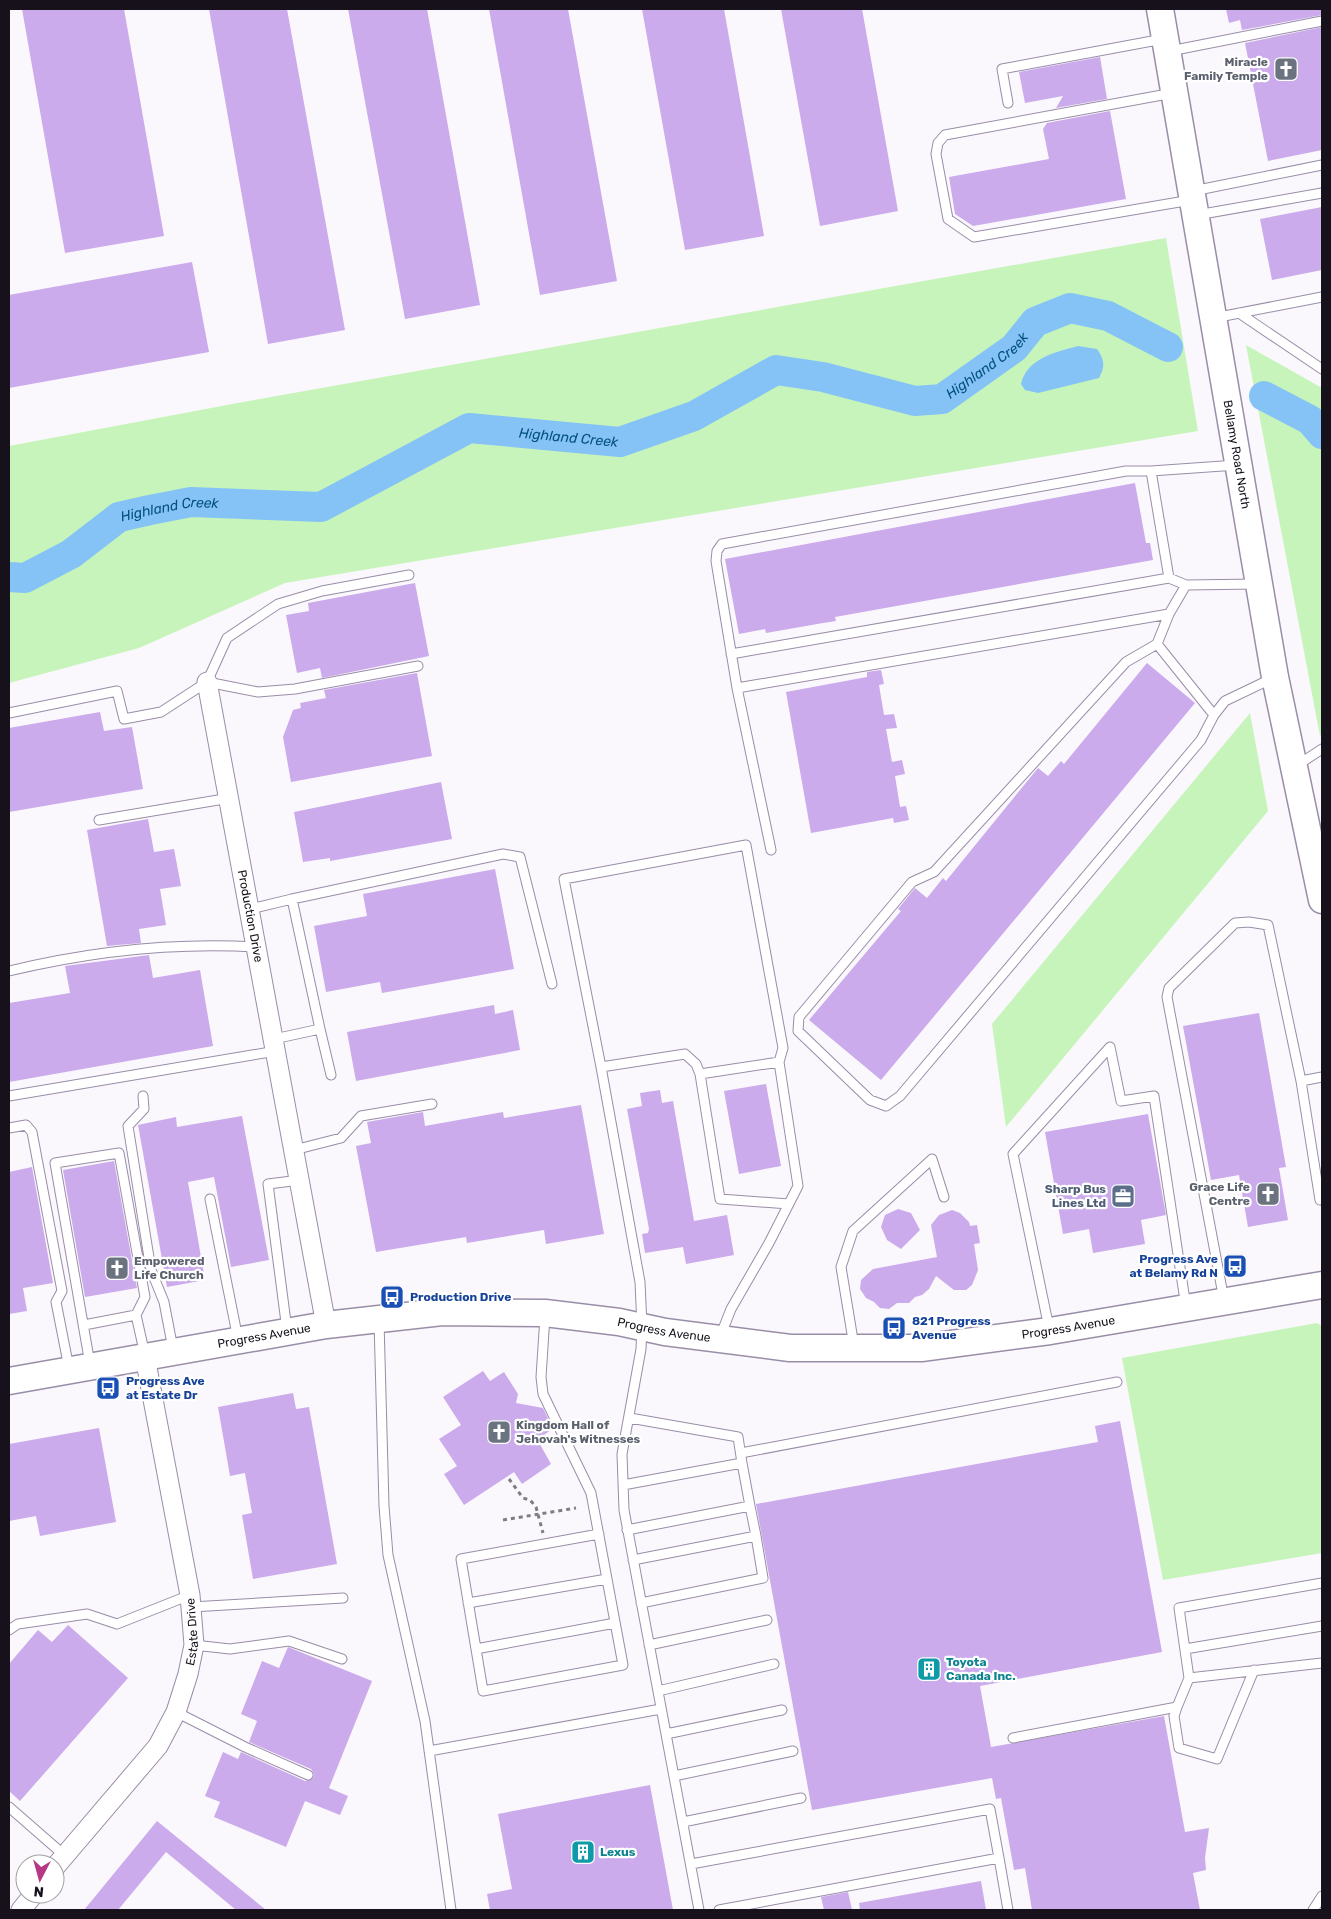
<svg xmlns="http://www.w3.org/2000/svg" width="1331" height="1919" viewBox="0 0 1331 1919" font-family="Rubik,sans-serif">
<rect width="100%" height="100%" fill="#faf7fd"/>
<path fill="#c7f4ba" d="M1166,238L1198,431L285,583L139,648L9,683V446L243,402Z
M1246,345L1322,388V733L1320,736Z
M1250,713L1268,811L1006,1127L992,1024Z
M1317,1323L1322,1326V1553L1163,1580L1122,1358Z"/>
<path fill="#85c3f6" d="M1078,346L1097,349C1105,360 1105,367 1099,378L1038,393L1025,390L1021,384C1027,358 1056,352 1078,346Z"/>
<g fill="none" stroke-linecap="round" stroke-linejoin="round">
<g stroke="#85c3f6" stroke-width="30">
<path d="M1264,396L1310,420L1322,434"/>
<path id="s1" d="M9,577L25,578L71,554L119,517L150,510L191,502L321,507L469,428L620,442L694,416L776,370L823,377L915,401L942,399L1014,348L1035,322L1070,308L1108,316L1168,347"/>
</g>
</g>
<path fill="#cbabeb" d="M22,9H124L164,236L65,253Z
M209,9H287L345,330L268,344Z
M348,9H427L480,305L405,319Z
M489,9H568L617,281L540,295Z
M642,9H724L764,236L685,250Z
M781,9H862L898,211L820,226Z
M1226,9H1322V15L1242,30L1240,20L1229,23Z
M1322,27V150L1268,161L1245,43Z
M1100,57L1107,99L1056,108L1063,96L1025,103L1019,72Z
M1110,111L1126,199L973,226L955,214L949,177L1049,159L1043,129L1047,123Z
M1322,207V270L1272,280L1260,219Z
M192,262L209,352L9,388V295Z
M1135,483L1146,543H1150L1153,560L835,617L836,621L823,623L766,633L765,629L739,634L725,559Z
M415,583L429,656L322,678L320,668L297,673L286,615L309,611L308,603Z
M1147,663L1195,703L881,1080L809,1020L901,911L898,909L915,888L927,898L943,878L946,881L1038,768L1048,776L1061,761L1064,764Z
M881,670L884,684L879,685L884,715L894,714L897,728L886,729L892,762L902,760L905,774L895,776L900,807L906,806L909,820L894,823L893,818L811,833L786,692L867,677V672Z
M417,673L432,756L291,782L283,737L293,710L301,708L300,703L326,698L324,690Z
M100,712L104,731L132,727L143,789L9,812V728Z
M441,782L452,839L330,861V858L303,862L294,812Z
M148,819L154,852L174,849L181,886L160,889L166,925L139,929L141,943L107,946L87,830Z
M495,869L514,969L382,993L380,982L326,992L314,926L367,916L363,894Z
M149,955L153,978L200,970L213,1046L9,1082V1003L70,993L65,966Z
M494,1005L495,1014L513,1010L520,1050L356,1081L347,1032Z
M1259,1013L1286,1167L1279,1168L1288,1220L1248,1227L1239,1175L1211,1180L1183,1026Z
M766,1084L781,1166L739,1174L724,1091Z
M660,1090L662,1103L673,1101L694,1221L727,1215L734,1255L686,1264L683,1247L645,1253L642,1234L648,1233L649,1229L627,1109L642,1106L640,1093Z
M581,1105L604,1234L546,1244L544,1230L467,1243L466,1237L376,1252L356,1146L371,1143L367,1122L423,1112L425,1126L503,1112L504,1118Z
M1148,1114L1166,1215L1141,1220L1145,1244L1093,1253L1089,1229L1063,1234L1045,1132Z
M242,1116L269,1260L231,1267L214,1177L188,1182L205,1280L167,1287L138,1125L176,1117L177,1127Z
M114,1161L137,1288L85,1297L63,1170Z
M32,1167L53,1283L23,1288L27,1311L9,1314V1172Z
M898,1209L911,1213L920,1230L901,1249L887,1240L881,1227L885,1215Z
M952,1210L960,1213L969,1222L970,1226L977,1225L980,1243L974,1244L978,1270L972,1285L966,1290H954L936,1276L929,1289L922,1295L915,1297L909,1303H897L889,1309L880,1308L874,1302L866,1298L860,1289L861,1280L873,1269L937,1257L931,1225L939,1215Z
M483,1371L490,1381L504,1372L518,1394L516,1403L543,1408L553,1429L537,1439L551,1464L522,1484L514,1472L464,1505L444,1474L457,1466L439,1439L461,1425L443,1397Z
M293,1393L296,1409L309,1407L337,1564L253,1579L242,1515L252,1513L245,1473L230,1476L218,1407Z
M1120,1421L1162,1652L980,1686L991,1747L1164,1716L1185,1832L1209,1828L1205,1858L1206,1870L1193,1873L1200,1910H1032L1025,1868L1014,1870L1001,1798L996,1799L992,1778L812,1810L756,1504L1098,1442L1095,1426Z
M99,1428L116,1522L40,1536L36,1516L9,1521V1444Z
M68,1625L128,1678L20,1801L9,1791V1664L38,1630L52,1642Z
M288,1647L372,1681L329,1788L348,1796L340,1815L305,1801L286,1847L214,1817L220,1802L205,1796L223,1752L238,1759L241,1752L305,1781L313,1778L314,1774L311,1769L249,1742L257,1721L241,1714L262,1661L279,1668Z
M650,1785L673,1910H490L487,1894L512,1889L498,1814Z
M157,1821L266,1910H236L166,1852L118,1910H84Z
M981,1881L986,1910H860L859,1903Z
M848,1892L852,1910H824L821,1897Z"/>
<g fill="none" stroke-linecap="round" stroke-linejoin="round">
<g stroke="#9a8da7" stroke-width="11">
<path id="lane" d="M1170,51L1322,21
M1173,93L945,135L938,143L936,154L948,219L974,237L1191,200
M1008,103L1002,69L1163,39
M1193,191L1322,165
M1197,215L1322,193
M1239,313L1322,369
M1214,318L1322,297
M1237,465L1151,471L1169,578L1186,585L1257,584
M1186,585L1169,614L1157,644L1126,662L934,872L912,882L799,1017L798,1031L870,1100L886,1106L900,1096L1201,740L1214,715L1225,701L1273,678
M1157,644L1214,715
M731,654L1169,578
M207,682L258,692L295,689L418,666
M737,688L1169,614
M9,713L117,691L124,719L161,712L207,682L227,638L278,604L322,591L409,575
M1296,766L1322,749
M99,820L230,798
M771,850L737,688L716,561L717,551L722,544L1126,471H1151
M250,909L292,899
M9,971C92,951 171,942 257,947
M320,1029L331,1075
M274,1039L320,1029L292,899L503,854L520,857L552,984
M601,1067L685,1054L696,1064L700,1074
M9,1096L276,1051
M143,1096L144,1109L128,1126L151,1270L164,1302L173,1349
M9,1128L26,1125L32,1132L62,1291L56,1302L69,1368
M294,1150L341,1138L361,1116L432,1104
M210,1199L238,1339
M1320,1200L1301,1081L1322,1077
M1224,1300L1167,997L1169,988L1235,923L1249,922L1268,925L1301,1081
M545,1316L541,1377L543,1394L591,1493L623,1665L483,1691L461,1559L599,1534
M379,1321L384,1506L388,1555L425,1721L451,1910
M84,1325L136,1315
M1049,1328L1013,1154L1110,1047L1121,1101L1154,1096L1186,1307
M287,1330L268,1184L300,1180
M720,1337L731,1309L769,1243L798,1186L779,1062L700,1074L720,1199L789,1204
M854,1346L841,1267L853,1231L932,1159L944,1197
M90,1364L55,1163L119,1153L145,1297L136,1315L145,1355
M741,1453L1117,1382
M623,1485L742,1463L738,1437L630,1418
M627,1530L750,1506L742,1463
M633,1560L756,1536L750,1506
M468,1603L607,1579
M641,1603L763,1578L756,1536
M191,1607L343,1598
M9,1630L18,1624L87,1614L117,1624L190,1595
M194,1645L230,1649L289,1641L342,1659
M649,1645L767,1620
M476,1649L615,1623
M1185,1649L1322,1626
M1189,1678L1179,1608L1322,1583
M658,1691L774,1664
M1177,1707L1174,1716L1179,1748L1217,1759L1254,1670
M176,1712L245,1747L308,1775
M666,1734L782,1710
M1013,1738L1177,1707L1189,1678L1322,1663
M429,1751L661,1709
M674,1776L793,1751
M9,1807L64,1855
M683,1822L801,1798
M999,1858L1008,1910
M691,1864L990,1809L999,1858L719,1910
M699,1910L624,1510L622,1454L641,1349L642,1326L640,1282L601,1067L564,879L746,845L783,1048L779,1062
M1313,1910L1322,1896"/>
</g>
<g stroke="#9a8da7" stroke-width="21">
<g id="street">
<path id="s2" d="M207,682L326,1325"/>
<path id="s3" d="M55,1867L158,1746L176,1712L188,1674L194,1645L190,1595L145,1357"/>
<path d="M21,1910L34,1894"/>
</g>
</g>
<g stroke="#9a8da7" stroke-width="29">
<g id="secondary">
<path id="s4" d="M1160,9L1275,677L1322,900"/>
<path id="s5" d="M9,1381L326,1325L442,1312L545,1313L619,1322L665,1332L790,1348H921L1050,1331L1322,1285"/>
</g>
</g>
<path stroke="#807c84" stroke-width="3" stroke-dasharray="4 4" stroke-linecap="butt" d="M509,1479L523,1498L530,1500L536,1507L543,1533
M503,1520L576,1508"/>
<use href="#lane" stroke="#fff" stroke-width="9"/>
<use href="#street" stroke="#fff" stroke-width="19"/>
<use href="#secondary" stroke="#fff" stroke-width="26"/>
</g>
<defs>
<g id="church-square" transform="scale(1.25)"><rect x="-9" y="-9" width="18" height="18" rx="4" fill="#6b7280" stroke="#fff"/><path d="M-1.2-6h2.4v3.5h3.3v2.4h-3.3V6h-2.4V-.1h-3.3v-2.4h3.3Z" fill="#fff"/></g>
<g id="office-square" transform="scale(1.25)"><rect x="-9" y="-9" width="18" height="18" rx="4" fill="#5c6f8a" stroke="#fff"/><path d="M-6-3h4V-5.5h4V-3h4V5H-6ZM-1-4.5V-3h2v-1.5ZM-6 0V1H6V0Z" fill="#fff"/></g>
<g id="bus-square" transform="scale(1.25)"><rect x="-9" y="-9" width="18" height="18" rx="4" fill="#1a4fb4" stroke="#fff"/><path d="M-5-6H5V4H4V6H2V4H-2V6H-4V4H-5ZM-3.5-4V0h7V-4ZM-3.5 1.2v1.5H-2V1.2ZM2 1.2v1.5H3.5V1.2Z" fill="#fff"/></g>
<g id="building-square" transform="scale(1.25)"><rect x="-9" y="-9" width="18" height="18" rx="4" fill="#0f9aa8" stroke="#fff"/><path d="M-4-6H4V6H1V3H-1V6H-4ZM-2.5-4.3h1.7v1.8h-1.7ZM.8-4.3h1.7v1.8H.8ZM-2.5-1h1.7V.8h-1.7ZM.8-1h1.7V.8H.8Z" fill="#fff"/></g>
</defs>
<g fill-rule="evenodd">
<use href="#church-square" x="1286" y="69"/>
<use href="#church-square" x="1268" y="1194"/>
<use href="#office-square" x="1123" y="1196"/>
<use href="#bus-square" x="1235" y="1266"/>
<use href="#church-square" x="117" y="1268"/>
<use href="#bus-square" x="392" y="1297"/>
<use href="#bus-square" x="894" y="1328"/>
<use href="#bus-square" x="108" y="1388"/>
<use href="#church-square" x="499" y="1432"/>
<use href="#building-square" x="929" y="1669"/>
<use href="#building-square" x="583" y="1852"/>
</g>
<g text-anchor="middle" stroke-width="4.5" stroke-linejoin="round" paint-order="stroke">
<g font-size="12" font-weight="bold" fill="#5b616d" stroke="#fff" text-anchor="end">
<text x="1268" y="66">Miracle<tspan x="1268" dy="14">Family Temple</tspan></text>
<text x="1250" y="1191">Grace Life<tspan x="1250" dy="14">Centre</tspan></text>
<text x="134" y="1265" text-anchor="start">Empowered<tspan x="134" dy="14">Life Church</tspan></text>
<text x="516" y="1429" text-anchor="start">Kingdom Hall of<tspan x="516" dy="14">Jehovah's Witnesses</tspan></text>
</g>
<g font-size="12" fill="#16111b" stroke="#fff">
<text dy="4" stroke="none"><textPath href="#s4" startOffset="452">Bellamy Road North</textPath></text>
<text dy="4" stroke="none"><textPath href="#s2" startOffset="238">Production Drive</textPath></text>
<text dy="4" stroke="none"><textPath href="#s5" startOffset="1069">Progress Avenue</textPath></text>
<text dy="4" stroke="none"><textPath href="#s5" startOffset="662">Progress Avenue</textPath></text>
<text dy="4" stroke="none"><textPath href="#s5" startOffset="259">Progress Avenue</textPath></text>
<text dy="4" stroke="none"><textPath href="#s3" startOffset="280">Estate Drive</textPath></text>
</g>
<g font-size="12" font-weight="bold" fill="#4e5e75" stroke="#fff" text-anchor="end">
<text x="1106" y="1193">Sharp Bus<tspan x="1106" dy="14">Lines Ltd</tspan></text>
</g>
<g font-size="12" font-weight="bold" fill="#164399" stroke="#fff" text-anchor="start">
<text x="1218" y="1263" text-anchor="end">Progress Ave<tspan x="1218" dy="14">at Belamy Rd N</tspan></text>
<text x="410" y="1301">Production Drive</text>
<text x="912" y="1325">821 Progress<tspan x="912" dy="14">Avenue</tspan></text>
<text x="126" y="1385">Progress Ave<tspan x="126" dy="14">at Estate Dr</tspan></text>
</g>
<g font-size="12" font-weight="bold" fill="#0d838f" stroke="#fff" text-anchor="start">
<text x="946" y="1666">Toyota<tspan x="946" dy="14">Canada Inc.</tspan></text>
<text x="600" y="1856">Lexus</text>
</g>
<g font-size="14" font-style="italic" fill="#04517f" stroke="#fff">
<text dy="5" stroke="none"><textPath href="#s1" startOffset="1050">Highland Creek</textPath></text>
<text dy="5" stroke="none"><textPath href="#s1" startOffset="600">Highland Creek</textPath></text>
<text dy="5" stroke="none"><textPath href="#s1" startOffset="180">Highland Creek</textPath></text>
</g>
</g>
<rect width="1331" height="1919" fill="none" stroke="#16111b" stroke-width="20"/>
<g transform="translate(40 1879) rotate(186)"><circle r="24" fill="#ffffff" stroke="#a2a0a4"/>
<path d="M0-4L9 19L0 12L-9 19Z" fill="#b53785"/>
<text y="-8" font-size="14" font-weight="bold" text-anchor="middle" fill="#16111b">N</text>
</g>
</svg>
